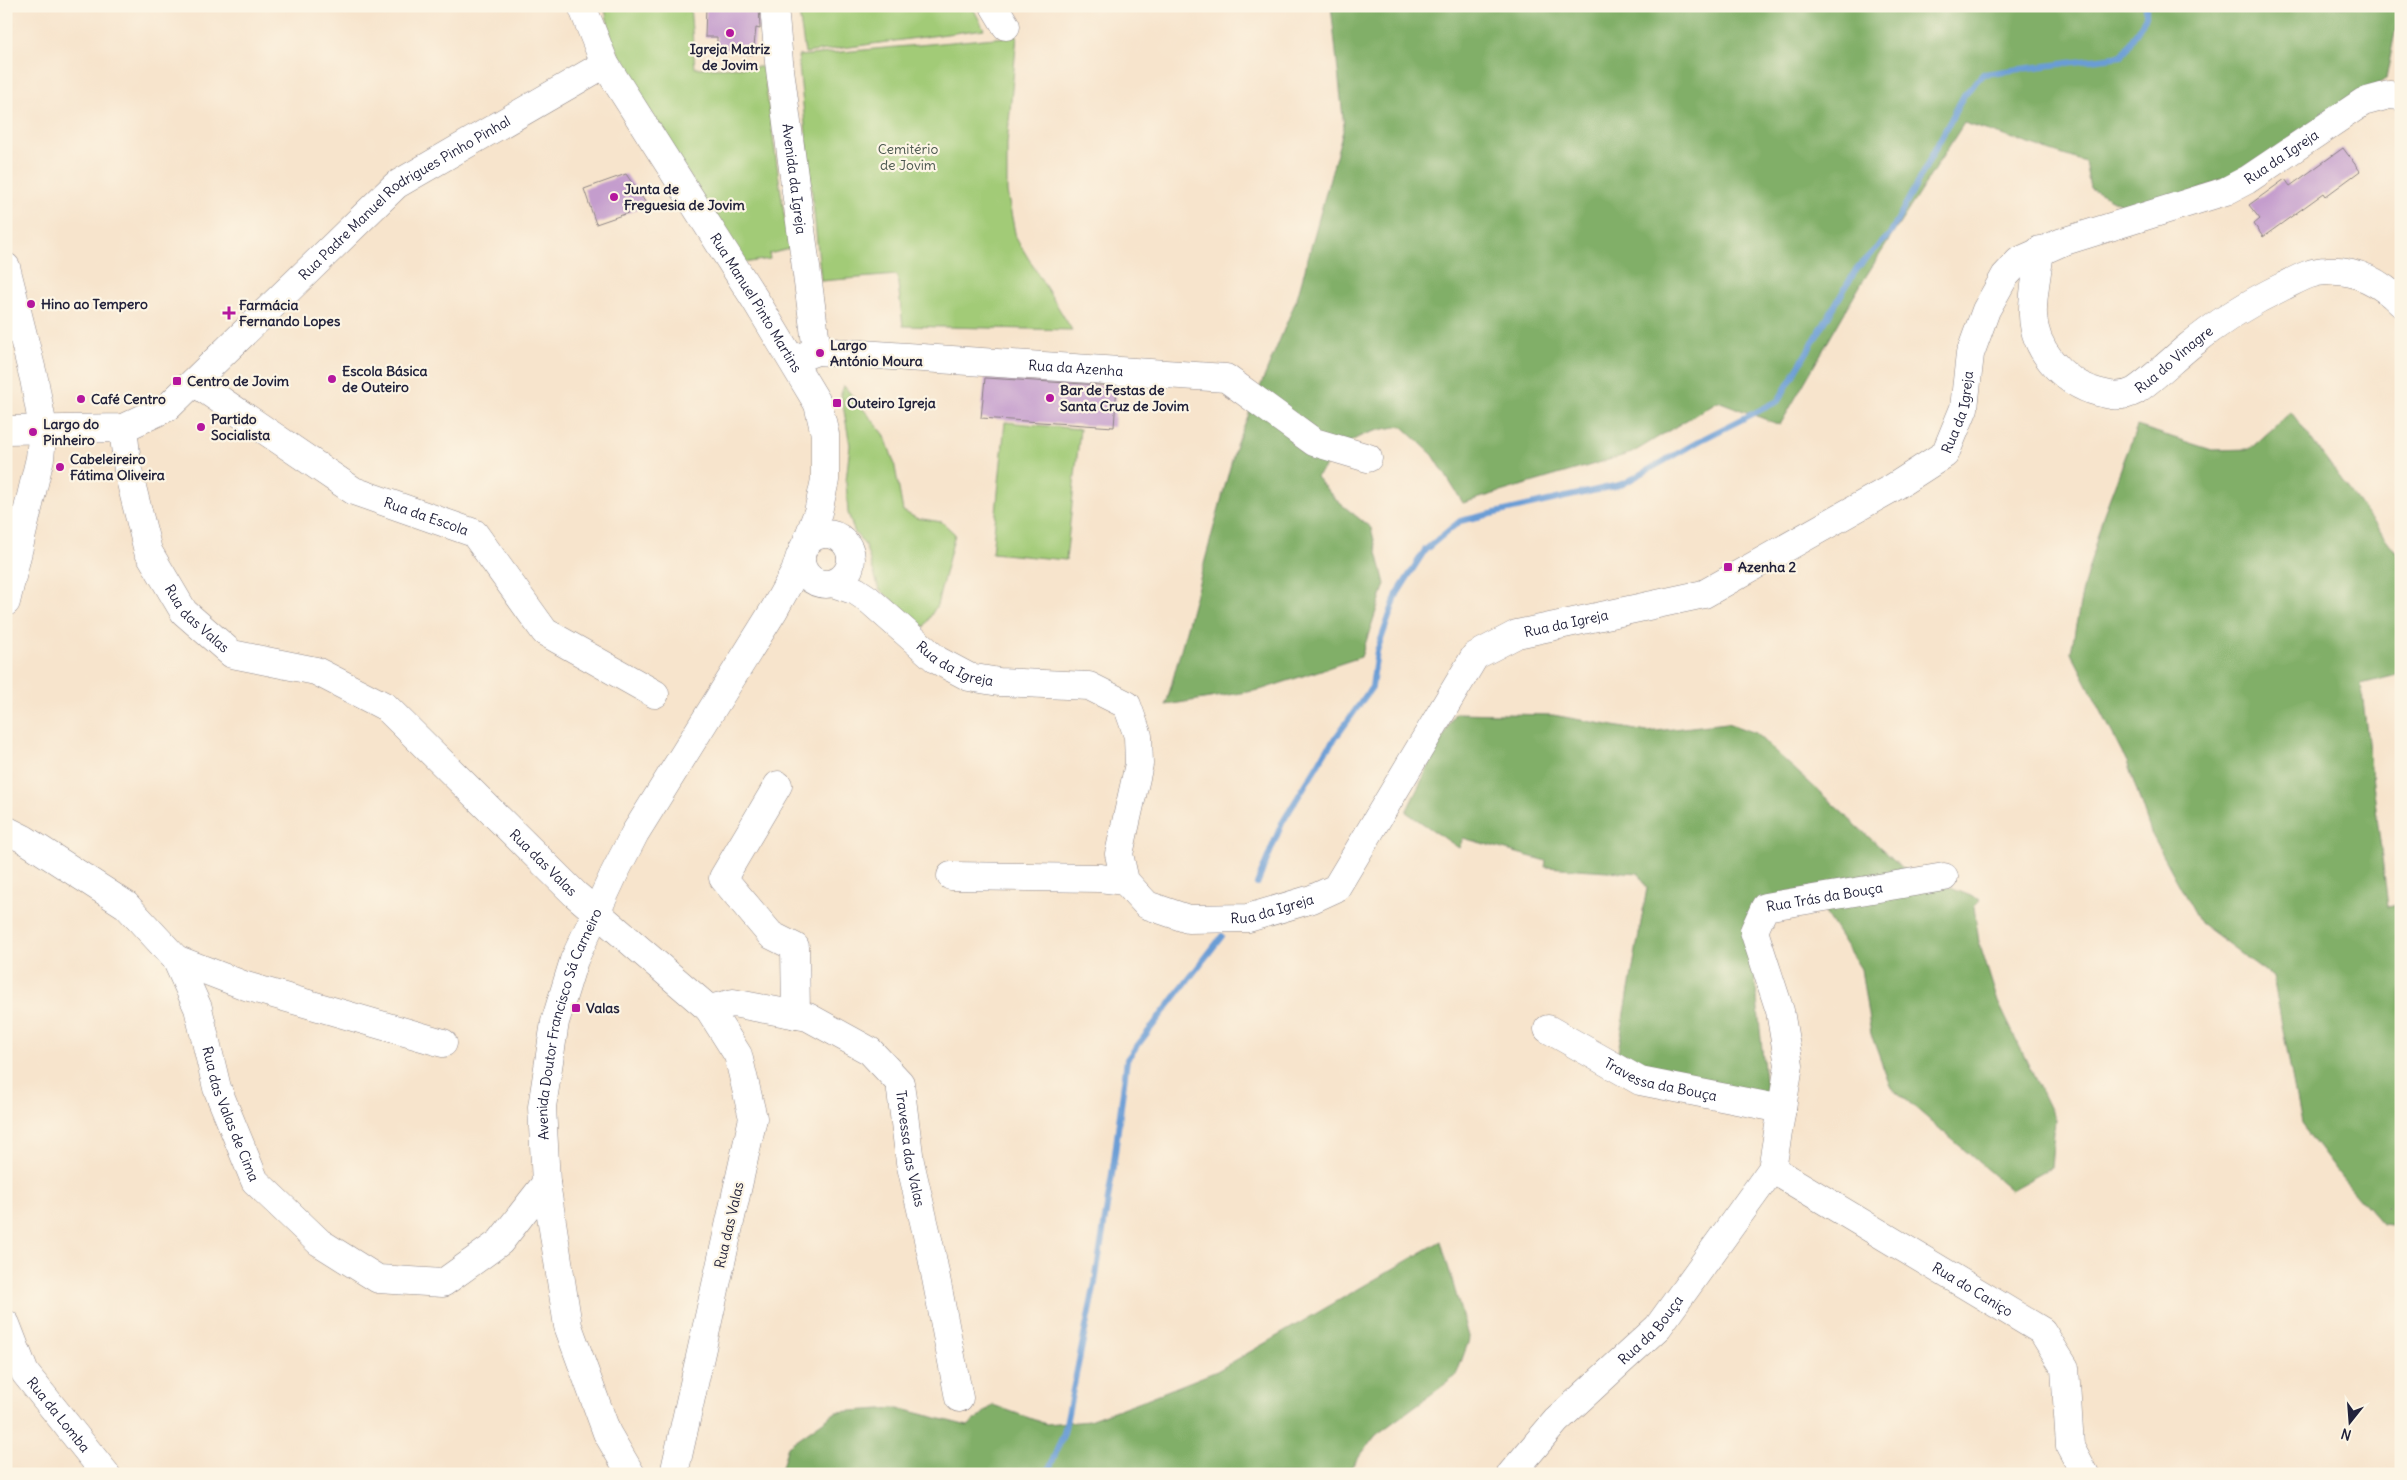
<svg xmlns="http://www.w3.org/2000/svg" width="2407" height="1480" viewBox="0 0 2407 1480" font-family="Delius,sans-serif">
<rect width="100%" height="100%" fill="#fcf5e5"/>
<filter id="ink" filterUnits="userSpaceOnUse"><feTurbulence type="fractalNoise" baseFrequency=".02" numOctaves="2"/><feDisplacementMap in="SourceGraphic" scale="10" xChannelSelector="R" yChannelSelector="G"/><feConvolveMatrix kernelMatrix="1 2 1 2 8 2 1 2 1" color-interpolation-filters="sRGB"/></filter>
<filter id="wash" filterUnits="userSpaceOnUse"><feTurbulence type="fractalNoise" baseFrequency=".0096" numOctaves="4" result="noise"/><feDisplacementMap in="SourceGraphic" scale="20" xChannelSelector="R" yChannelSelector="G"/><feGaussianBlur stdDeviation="1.12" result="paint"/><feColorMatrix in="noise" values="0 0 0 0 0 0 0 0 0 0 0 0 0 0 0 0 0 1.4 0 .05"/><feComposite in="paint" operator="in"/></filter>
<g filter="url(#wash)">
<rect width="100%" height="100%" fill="#f7e4cc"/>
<path fill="#a2cb77" stroke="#627659" d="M604,6H690L695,68L763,67L789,249L769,254L770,259L743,263L637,91L612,40Z
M798,6H972L984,29L805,53Z
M1017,36L1007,144V192L1016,238L1072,330L903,326L897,275L821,281L798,56Z
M844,386L884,434L894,462L903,511L916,518L942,522L955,534L937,605L924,627L879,589L865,545L855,533L848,513L846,481L850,445L841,394Z
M1005,422L1080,429L1066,560L992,553Z"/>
<path fill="#81af68" stroke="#526852" d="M1331,6H2400L2386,79L2247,168L2182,197L2123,205L2090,188L2085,162L1964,123L1861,284L1780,425L1718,401L1632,453L1463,503L1433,455L1402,426C1354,433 1346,441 1316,477L1336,500L1371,528L1385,584L1361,657L1260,690L1166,705L1236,445L1297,298L1344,127Z
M2291,412L2401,559V674L2361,684L2388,907L2401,904V1226L2382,1224L2342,1178L2301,1124L2273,977L2200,923L2151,833L2127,762L2071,652L2082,593L2103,516L2137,426L2212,450L2250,449Z
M1455,713L1553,715L1647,732L1727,723L1755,733L1905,870L1981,900L1974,907L1979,942L1998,1002L2055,1120L2051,1168L2011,1190L1890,1086L1871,1034L1861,969L1820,905L1750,929L1767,1099L1665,1075L1618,1052L1647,888L1639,873L1545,867L1546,861L1463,838L1459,848L1406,812Z
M1441,1241L1469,1340L1456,1376L1376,1435L1346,1474H780L788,1446L836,1412L898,1408L968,1426L993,1405L1046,1424L1089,1420L1149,1398L1217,1371Z"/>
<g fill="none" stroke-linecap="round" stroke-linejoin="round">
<path stroke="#6a9dd5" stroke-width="6" d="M1257,884L1282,823L1326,751L1372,687L1377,651L1397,594L1425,550L1460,521L1623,484L1703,439L1778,401L1857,268L1890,234L1964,95L1983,74L2122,56L2146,17V6
M1047,1474L1064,1433L1095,1283L1114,1161L1127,1059L1222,936"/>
</g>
<g id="blocks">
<path fill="#c49dcd" d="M706,6H759L760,29L756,28L753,55L717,48V37H705Z
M2343,148L2360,171L2326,196L2324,193L2263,237L2254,224L2260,219L2249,205L2285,179L2290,186Z
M626,174L648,206L596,224L584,189Z
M985,378L1117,386L1114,427L981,418Z"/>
</g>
</g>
<g filter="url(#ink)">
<use href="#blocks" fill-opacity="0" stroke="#8c8384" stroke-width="1"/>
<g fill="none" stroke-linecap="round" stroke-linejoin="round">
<g stroke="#8c8384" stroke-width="29">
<g id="minor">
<path id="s1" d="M582,6L605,64L756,301L818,404L825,434V480L818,512L807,541"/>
<path id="s2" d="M774,6L779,62L817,351"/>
<path d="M994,6L1006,26"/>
<path id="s3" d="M2040,250C2038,271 2032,294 2033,315C2034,349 2061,379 2091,390C2107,395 2120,399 2135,391C2154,378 2170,362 2188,347C2217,323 2250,302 2284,286C2298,279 2311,271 2327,271C2356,269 2381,283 2401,303"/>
<path d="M6,267L34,379L43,428L40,458L6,602"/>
<path id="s4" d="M793,360L817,351L1226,378L1314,442L1368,458"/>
<path id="s5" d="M194,382L354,491L474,533L545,632L655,694"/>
<path id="s6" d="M123,428L128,471L148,551L184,612L232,654L316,671L386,707L575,894L709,1009L738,1055L753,1118L674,1474"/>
<path id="s7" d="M6,430L123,428L168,407L396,185L605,64"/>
<circle cx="826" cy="559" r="25"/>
<path id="s8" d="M833,583L856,591L868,599L937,660L969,677L999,682L1089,686L1127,705L1138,736L1139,764L1119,854L1125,881L1147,905L1188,919L1248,918L1312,899L1336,888L1475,656L1517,634L1704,594L1894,487L1945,454L1964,408L1970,354L1986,310L2005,276L2019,261L2062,242L2226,191L2247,180L2363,102L2389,95L2401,96"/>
<path d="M778,785L723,878L771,935L795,947L796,1015"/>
<path id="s9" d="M6,830L24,839L126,905L176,959L198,1008L217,1088L255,1181L319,1242L378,1279L443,1283L500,1242L546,1183"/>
<path d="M951,876L1099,878L1125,881"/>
<path d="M176,959L246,986L443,1043"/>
<path id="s10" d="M709,1009L733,1003L808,1017L870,1051L900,1083L910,1162L931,1252L959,1398"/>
<path id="s11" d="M1548,1029L1640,1081L1782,1109"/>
<path id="s12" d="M1772,1169L2042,1331L2065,1368L2070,1446L2085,1474"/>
<path id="s13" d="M6,1324L25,1373L106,1474"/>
<path id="s14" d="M631,1474L607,1433L568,1326L546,1183L542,1107L555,1022L574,960L615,872L635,833L774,610L795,572L800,556"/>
<path id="s15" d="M1511,1474L1556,1421L1658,1327L1772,1169L1789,1065L1780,1011L1754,931L1765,907L1944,877"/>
</g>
</g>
<path stroke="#8c8384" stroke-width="3" stroke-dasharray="1 4" stroke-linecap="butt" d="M2391,1206L2401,1209"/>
<use href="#minor" stroke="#fff" stroke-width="28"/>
</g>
</g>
<g fill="#b5179e" stroke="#fcf5e5" stroke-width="2">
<circle cx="730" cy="33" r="5"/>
<circle cx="614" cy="197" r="5"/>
<circle cx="31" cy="304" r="5"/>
<path d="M226.5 305.5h5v5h5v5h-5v5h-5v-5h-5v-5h5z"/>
<circle cx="820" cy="353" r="5"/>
<circle cx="332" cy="379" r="5"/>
<rect x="172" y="376" width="10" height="10" rx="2.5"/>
<circle cx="1050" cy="398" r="5"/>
<circle cx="81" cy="399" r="5"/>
<rect x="832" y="398" width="10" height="10" rx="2.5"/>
<circle cx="201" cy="427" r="5"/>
<circle cx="33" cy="432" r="5"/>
<circle cx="60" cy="467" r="5"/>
<rect x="1723" y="562" width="10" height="10" rx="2.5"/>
<rect x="571" y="1003" width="10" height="10" rx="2.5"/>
</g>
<g text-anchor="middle" stroke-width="4.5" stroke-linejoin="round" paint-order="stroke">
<g font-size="14" font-weight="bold" fill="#22223b" stroke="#fcf5e5" text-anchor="start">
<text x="730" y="54" text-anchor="middle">Igreja Matriz<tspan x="730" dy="16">de Jovim</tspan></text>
<text x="624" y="194">Junta de<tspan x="624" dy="16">Freguesia de Jovim</tspan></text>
<text x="41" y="309">Hino ao Tempero</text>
<text x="239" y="310">Farmácia<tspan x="239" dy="16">Fernando Lopes</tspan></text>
<text x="830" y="350">Largo<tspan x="830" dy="16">António Moura</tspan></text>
<text x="342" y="376">Escola Básica<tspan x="342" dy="16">de Outeiro</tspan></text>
<text x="187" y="386">Centro de Jovim</text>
<text x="1060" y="395">Bar de Festas de<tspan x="1060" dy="16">Santa Cruz de Jovim</tspan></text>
<text x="91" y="404">Café Centro</text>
<text x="847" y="408">Outeiro Igreja</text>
<text x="211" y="424">Partido<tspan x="211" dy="16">Socialista</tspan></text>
<text x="43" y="429">Largo do<tspan x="43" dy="16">Pinheiro</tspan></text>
<text x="70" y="464">Cabeleireiro<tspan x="70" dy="16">Fátima Oliveira</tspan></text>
<text x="1738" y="572">Azenha 2</text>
<text x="586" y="1013">Valas</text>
</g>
<g font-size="14" fill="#48554d" stroke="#fcf5e5">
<text x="908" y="154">Cemitério<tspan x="908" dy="16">de Jovim</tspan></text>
</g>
<g font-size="14" fill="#22223b" stroke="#fcf5e5">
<text dy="5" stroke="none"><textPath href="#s8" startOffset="2022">Rua da Igreja</textPath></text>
<text dy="5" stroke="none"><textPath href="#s2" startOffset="174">Avenida da Igreja</textPath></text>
<text dy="5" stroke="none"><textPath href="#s7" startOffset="484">Rua Padre Manuel Rodrigues Pinho Pinhal</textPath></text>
<text dy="5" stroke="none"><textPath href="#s1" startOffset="345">Rua Manuel Pinto Martins</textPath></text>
<text dy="5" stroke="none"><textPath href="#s3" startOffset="261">Rua do Vinagre</textPath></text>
<text dy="5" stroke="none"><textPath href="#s4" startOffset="285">Rua da Azenha</textPath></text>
<text dy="5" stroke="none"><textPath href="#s8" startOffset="1572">Rua da Igreja</textPath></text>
<text dy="5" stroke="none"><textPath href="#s5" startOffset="270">Rua da Escola</textPath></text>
<text dy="5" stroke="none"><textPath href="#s6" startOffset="210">Rua das Valas</textPath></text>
<text dy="5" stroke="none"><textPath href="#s8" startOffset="1108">Rua da Igreja</textPath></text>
<text dy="5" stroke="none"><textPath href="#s8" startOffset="149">Rua da Igreja</textPath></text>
<text dy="5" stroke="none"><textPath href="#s6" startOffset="646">Rua das Valas</textPath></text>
<text dy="5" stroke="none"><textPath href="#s15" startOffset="734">Rua Trás da Bouça</textPath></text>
<text dy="5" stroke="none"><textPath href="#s8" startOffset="672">Rua da Igreja</textPath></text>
<text dy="5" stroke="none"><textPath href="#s14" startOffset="469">Avenida Doutor Francisco Sá Carneiro</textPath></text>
<text dy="5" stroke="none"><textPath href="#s11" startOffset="125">Travessa da Bouça</textPath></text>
<text dy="5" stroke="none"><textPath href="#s9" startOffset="380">Rua das Valas de Cima</textPath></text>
<text dy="5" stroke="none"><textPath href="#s10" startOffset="282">Travessa das Valas</textPath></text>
<text transform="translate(729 1225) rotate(-77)" y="5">Rua das Valas</text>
<text dy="5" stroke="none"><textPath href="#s12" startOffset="234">Rua do Caniço</textPath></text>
<text dy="5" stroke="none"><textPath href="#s15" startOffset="201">Rua da Bouça</textPath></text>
<text dy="5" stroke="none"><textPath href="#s13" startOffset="106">Rua da Lomba</textPath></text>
</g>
</g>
<rect width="2407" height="1480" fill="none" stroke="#fcf5e5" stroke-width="25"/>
<g transform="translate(2350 1422) rotate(197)" stroke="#fcf5e5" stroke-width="4" paint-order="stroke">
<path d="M0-4L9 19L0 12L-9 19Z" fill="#22223b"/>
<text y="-8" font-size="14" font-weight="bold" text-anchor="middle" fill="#22223b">N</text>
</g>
</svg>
